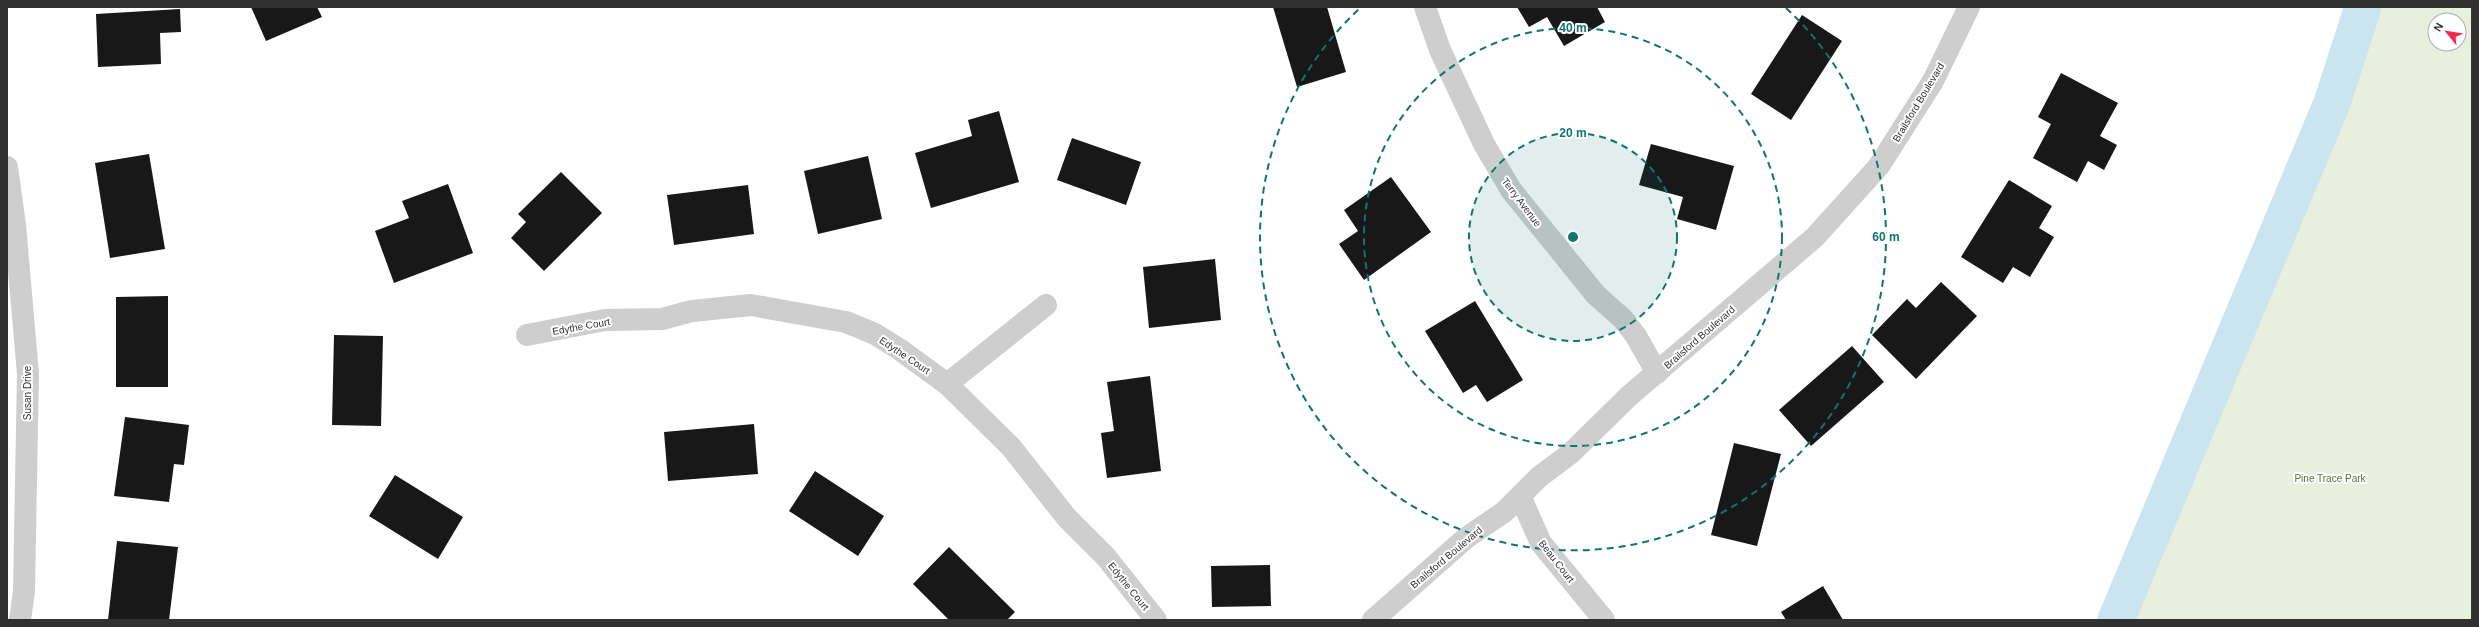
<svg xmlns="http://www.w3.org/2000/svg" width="2479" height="627" viewBox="0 0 2479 627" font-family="Helvetica,sans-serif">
<rect width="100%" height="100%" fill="#fff"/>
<path fill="#e9efdf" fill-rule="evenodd" d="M2363,7H2472V620H2116L2332,103ZM2435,20H2459V44H2435Z"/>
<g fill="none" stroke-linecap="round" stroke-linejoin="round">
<path stroke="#cae5f0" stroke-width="37" d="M2116,620L2332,103L2363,7"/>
</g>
<path fill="#181818" d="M251,7H317L322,17L266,41Z
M1273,7H1327L1346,72L1297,87Z
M1517,7H1597L1605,22L1564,46L1547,17L1529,27Z
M180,9L181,32L160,33L161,64L98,67L96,14Z
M1802,15L1842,41L1791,120L1751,94Z
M2061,73L2118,103L2100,136L2117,145L2104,170L2088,161L2077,182L2033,158L2051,124L2038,117Z
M999,111L1019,182L931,208L915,153L972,136L968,120Z
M1072,138L1141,162L1126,205L1057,180Z
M1651,144L1734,166L1716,230L1677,219L1683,197L1639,185Z
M149,154L165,249L110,258L95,163Z
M868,156L882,219L818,234L804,171Z
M561,172L602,213L544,271L511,238L526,222L518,214Z
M1391,177L1431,232L1364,280L1339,244L1358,231L1344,210Z
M2009,180L2052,206L2039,228L2054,237L2030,277L2013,267L2003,283L1961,257Z
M448,184L473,253L394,283L375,231L409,218L402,201Z
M748,185L754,234L674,245L667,195Z
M1215,259L1221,320L1149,328L1143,267Z
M1941,282L1977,316L1916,379L1872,335L1907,299L1916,308Z
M168,296V387H116V297Z
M1475,301L1523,380L1487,402L1476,385L1463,393L1425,331Z
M334,335L383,336L381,426L332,425Z
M1852,346L1884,382L1811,446L1779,410Z
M1150,376L1161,471L1107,478L1101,433L1114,431L1107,382Z
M125,417L189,425L184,465L174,464L169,502L114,496Z
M754,424L758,474L668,481L664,432Z
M1734,443L1781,454L1757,546L1711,535Z
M815,471L884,516L858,556L789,511Z
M395,475L463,517L438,559L369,516Z
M117,541L178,547L169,620H108Z
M949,547L1015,612L1007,620H949L913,584Z
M1270,565L1271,606L1212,607L1211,566Z
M1823,586L1843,620H1786L1781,612Z"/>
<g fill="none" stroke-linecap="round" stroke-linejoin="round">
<path stroke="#cecece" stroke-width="22" d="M1425,7L1440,50L1484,144L1511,190L1596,295L1623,319L1636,336L1657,373
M7,167L15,225L28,374L24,591L20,620
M527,335L605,320L662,319L692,311L751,305L846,322L875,334L899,349L947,384L1011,447L1067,518L1106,557L1156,620
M947,384L1046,305
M1520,496L1541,543L1604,620
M1373,620L1466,538L1504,512L1539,477L1571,453L1629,396L1815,237L1879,166L1933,81L1969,7"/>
</g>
<circle cx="1573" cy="237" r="104" fill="#0f766e" fill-opacity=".12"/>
<g fill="none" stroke="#0f766e" stroke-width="2" stroke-dasharray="7 5">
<circle cx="1573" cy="237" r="104"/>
<circle cx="1573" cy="237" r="209"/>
<path d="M1786 8A313 313 0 1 1 1360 8"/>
</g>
<g text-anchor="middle" stroke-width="4" stroke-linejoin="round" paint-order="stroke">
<g font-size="10" fill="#313131" stroke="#fff">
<text transform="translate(1918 102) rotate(-59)" y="4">Brailsford Boulevard</text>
<text transform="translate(1522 202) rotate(53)" y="4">Terry Avenue</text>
<text transform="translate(581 326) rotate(-10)" y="4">Edythe Court</text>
<text transform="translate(1699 337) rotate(-41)" y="4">Brailsford Boulevard</text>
<text transform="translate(905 355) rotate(34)" y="4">Edythe Court</text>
<text transform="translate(27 393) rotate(-90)" y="4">Susan Drive</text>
<text transform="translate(1446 557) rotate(-40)" y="4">Brailsford Boulevard</text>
<text transform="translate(1557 561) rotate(52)" y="4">Beau Court</text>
<text transform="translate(1129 586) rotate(51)" y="4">Edythe Court</text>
</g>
<g font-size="10" fill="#59713a" stroke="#fff">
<text x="2330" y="482">Pine Trace Park</text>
</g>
</g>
<circle cx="1573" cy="237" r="6" fill="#0f766e" stroke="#fff" stroke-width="2"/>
<g font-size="12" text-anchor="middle" font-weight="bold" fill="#0f766e" stroke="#fff" stroke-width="4" stroke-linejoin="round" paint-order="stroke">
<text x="1573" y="32">40 m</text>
<text x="1573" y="137">20 m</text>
<text x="1886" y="241">60 m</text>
</g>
<rect width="2479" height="627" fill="none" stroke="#313131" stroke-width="16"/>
<g transform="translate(2447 32) rotate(300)"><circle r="19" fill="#ffffff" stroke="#adadad"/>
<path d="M0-3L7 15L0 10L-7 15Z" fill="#f3284b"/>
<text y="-6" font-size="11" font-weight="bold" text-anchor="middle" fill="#313131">N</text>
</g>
</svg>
